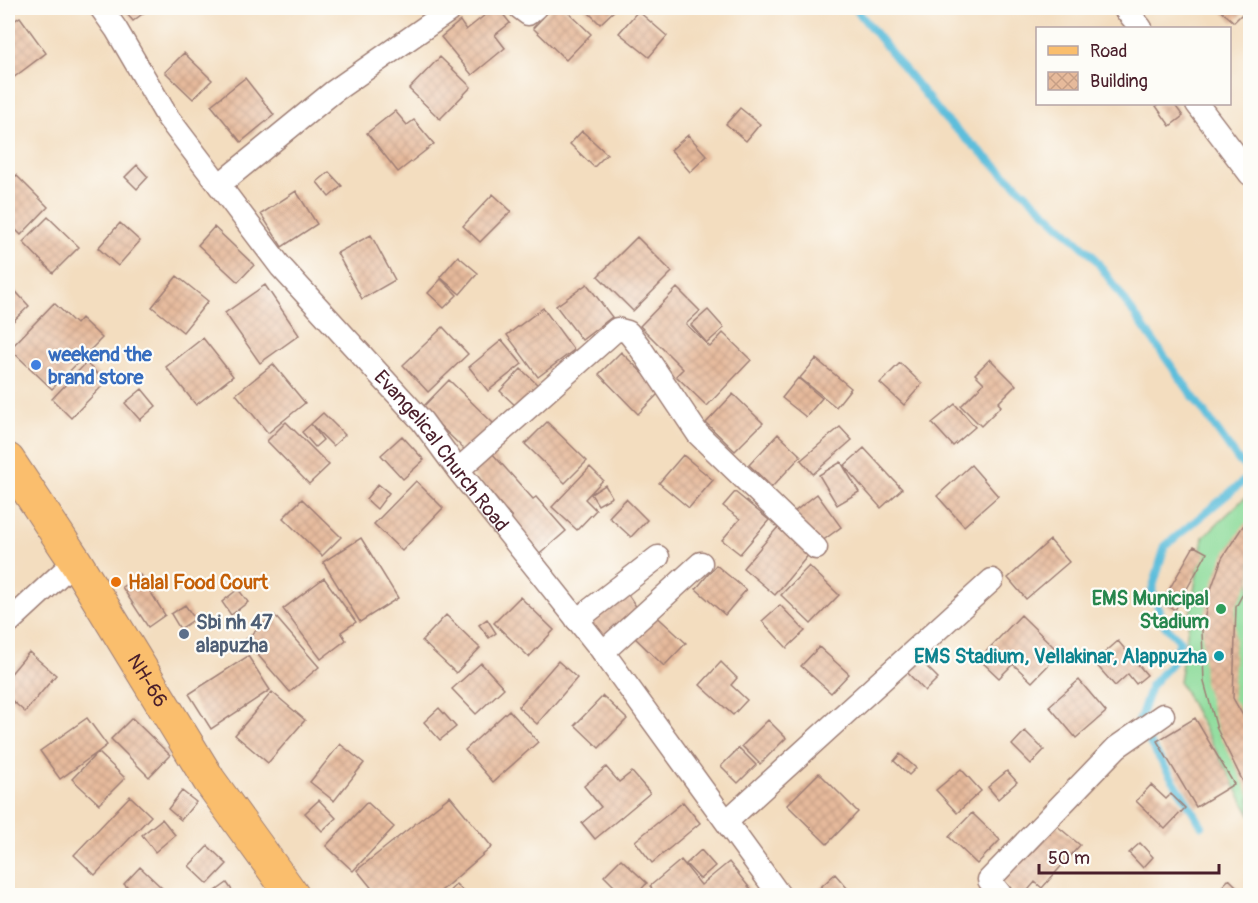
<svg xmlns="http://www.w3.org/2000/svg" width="1258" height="903" viewBox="0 0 1258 903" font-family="Pangolin,sans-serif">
<defs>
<pattern id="building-cross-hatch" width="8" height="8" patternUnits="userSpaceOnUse" patternTransform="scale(1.5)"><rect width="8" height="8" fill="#e6ba9b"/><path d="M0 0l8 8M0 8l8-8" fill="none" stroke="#c79f86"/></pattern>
</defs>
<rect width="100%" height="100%" fill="#fdfcf7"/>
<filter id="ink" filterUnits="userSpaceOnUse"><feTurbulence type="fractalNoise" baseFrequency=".0167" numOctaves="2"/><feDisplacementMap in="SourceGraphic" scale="12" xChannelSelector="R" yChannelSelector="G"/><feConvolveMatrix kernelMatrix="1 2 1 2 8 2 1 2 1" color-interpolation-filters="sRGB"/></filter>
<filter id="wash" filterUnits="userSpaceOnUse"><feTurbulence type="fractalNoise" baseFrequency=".008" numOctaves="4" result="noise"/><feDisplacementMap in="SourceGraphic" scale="24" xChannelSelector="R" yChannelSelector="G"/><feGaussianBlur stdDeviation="1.35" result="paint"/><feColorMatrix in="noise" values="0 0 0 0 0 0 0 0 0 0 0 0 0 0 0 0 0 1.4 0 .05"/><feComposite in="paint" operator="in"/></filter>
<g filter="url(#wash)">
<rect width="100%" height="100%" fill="#f3ddbf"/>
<path fill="#8edc9b" stroke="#6c7e63" stroke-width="1.5" d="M1250,493V815L1179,681L1203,537Z"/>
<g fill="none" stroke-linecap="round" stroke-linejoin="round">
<path stroke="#5dbedb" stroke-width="8" d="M855,8L945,119L1093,256L1239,461L1250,471
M1202,826L1138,724L1151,686L1173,661L1180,641L1165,626L1152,590L1165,546L1250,476"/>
</g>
<g id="blocks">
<path fill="url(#building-cross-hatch)" d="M122,8H150L133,21Z
M494,8H498L510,23L495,35L505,48L472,75L441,37L460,21L466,30Z
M552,8H564L591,34L566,60L533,28Z
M584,8H617L600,24Z
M1218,8H1248L1234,22Z
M638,11L667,36L649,57L619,33Z
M20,17L46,53L13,78L8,70V25Z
M184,53L212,80L193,99L165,72Z
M440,57L471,87L440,119L409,89Z
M245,78L274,115L241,142L211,105Z
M1158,104H1174L1183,116L1170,126L1156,106Z
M740,108L760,124L746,141L726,124Z
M395,111L407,125L414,120L434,144L398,172L367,133Z
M582,131L607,154L594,167L570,144Z
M688,135L707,156L690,172L671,150Z
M137,165L148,177L137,189L125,177Z
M329,172L342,186L329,197L317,182Z
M16,175L48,207L21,235L8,222V183Z
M296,191L317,224L282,247L261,214Z
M493,194L511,211L480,242L463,226Z
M48,217L79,247L53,273L23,242Z
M120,223L140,241L118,266L98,248Z
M214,227L254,265L238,282L198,245Z
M371,235L395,280L362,299L337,253Z
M637,237L672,272L633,311L598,276Z
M458,256L478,273L460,294L440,277Z
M177,276L208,301L183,332L152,307Z
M441,279L457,295L444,308L428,293Z
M8,283L29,306L8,326Z
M587,284L612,317L582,340L556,306Z
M265,285L299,335L260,363L225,313Z
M677,288L700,311L686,324L710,347L723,333L751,360L707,406L676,376L683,369L640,326Z
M54,303L76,324L81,318L102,338L52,389L10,349Z
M543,308L574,350L538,377L507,335Z
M708,310L724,328L707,343L691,325Z
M443,327L468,354L428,392L403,365Z
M203,338L233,376L196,405L166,367Z
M502,340L522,364L488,391L469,367Z
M621,352L661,391L638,414L599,374Z
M816,359L851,388L836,407L800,378Z
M990,359L1016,385L998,403L1001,406L981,426L961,406L984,383L975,374Z
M86,363L106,382L71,418L52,399Z
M900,363L922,384L904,405L880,383Z
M273,364L305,403L268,433L236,394Z
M521,369L539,386L518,408L500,391Z
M798,378L822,398L806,417L782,398Z
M449,380L495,425L468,453L422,408Z
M142,389L156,406L140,420L125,403Z
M733,394L763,423L735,451L706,423Z
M955,404L975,427L953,446L932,423Z
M323,413L345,435L333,446L311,424Z
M286,422L329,465L309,484L267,441Z
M547,422L587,461L565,483L525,444Z
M311,424L323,440L315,447L302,432Z
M840,427L852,440L813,474L801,460Z
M778,434L801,456L772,487L749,465Z
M402,436L424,460L403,479L381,455Z
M864,448L902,489L881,508L844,466Z
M491,452L533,499L536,497L566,531L534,559L503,525L512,517L470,470Z
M683,455L713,480L689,508L659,483Z
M841,462L859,492L837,505L819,475Z
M971,465L998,496L964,526L937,496Z
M590,467L603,480L585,499L596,510L577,530L552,507Z
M416,481L443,508L402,551L374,524Z
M378,484L389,493L377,509L366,499Z
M605,485L612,497L598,505L591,494Z
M735,492L769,520L740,554L722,540L740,519L723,506Z
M817,494L841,527L818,544L794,512Z
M302,499L341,537L322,556L283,518Z
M626,499L647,520L631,537L609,517Z
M1250,519V580L1236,607L1233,698L1250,728V796L1217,729L1204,682L1202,631L1209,595L1222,558L1243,526Z
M778,527L810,553L775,595L743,568Z
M361,538L398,598L360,622L323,562Z
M1050,540L1069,562L1026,599L1008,578Z
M1194,546L1207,553L1175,610L1162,602Z
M716,565L746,590L725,615L696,589Z
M809,566L839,595L811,624L781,595Z
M140,575L165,615L148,627L122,587Z
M324,578L356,622L341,632L346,640L321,659L283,609Z
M238,589L248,602L231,615L222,602Z
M627,593L641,614L601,643L587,623Z
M520,597L554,630L529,657L494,623Z
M185,605L195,619L180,629L171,614Z
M780,605L805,631L787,648L762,621Z
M652,612L686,643L664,666L631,634Z
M274,615L319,667L290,692L245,640Z
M446,615L480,648L456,673L422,641Z
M1021,615L1060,653L1032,682L1013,664L999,678L979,659Z
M487,619L496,633L489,638L479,625Z
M1118,641L1147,675L1136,684L1128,674L1115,686L1094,662Z
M819,647L849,674L831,693L801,666Z
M29,652L56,675L25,712L8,697V677Z
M913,653L938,678L925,691L901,666Z
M248,656L270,690L211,729L189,694Z
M558,661L577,678L537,724L518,707Z
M721,662L737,678L731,685L747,700L733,715L700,685Z
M481,663L504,688L476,714L452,689Z
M1079,680L1106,712L1076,738L1049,706Z
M272,692L305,720L268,763L235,735Z
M603,696L627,719L599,748L575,725Z
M439,708L456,727L440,740L424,722Z
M509,710L538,742L493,782L465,750Z
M87,718L107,745L98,752L125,778L99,804L72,779L98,752L60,779L40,751Z
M132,718L170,755L149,777L111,739Z
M1195,718L1234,784L1196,807L1157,741Z
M768,720L786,738L760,764L742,746Z
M1025,731L1044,750L1031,764L1012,745Z
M340,744L364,763L334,801L310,782Z
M739,748L756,765L738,783L721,766Z
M900,754L916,768L909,775L894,761Z
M606,767L619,782L632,772L650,793L595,839L582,823L601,807L584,786Z
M961,769L981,791L957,813L936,790Z
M1007,771L1017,782L998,799L988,787Z
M819,773L858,812L827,844L787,805Z
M1151,785L1166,799L1171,794L1185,808L1165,829L1136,801Z
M182,791L196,802L181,820L168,809Z
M130,796L151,816L95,875L74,855Z
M450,796L492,847L435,896H378L357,870Z
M319,800L336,818L322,831L305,813Z
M367,802L394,827L353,871L326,846Z
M683,802L700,823L652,863L635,841Z
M972,813L1000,840L977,864L949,837Z
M162,819L175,835L155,852L142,835Z
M1050,820L1080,845L1042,888L1035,882L1023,896H1019L999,878Z
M1140,843L1153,857L1143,868L1129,853Z
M208,846L227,864L208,884L189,866Z
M701,850L715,866L700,879L686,864Z
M621,859L647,883L635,896H624L604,876Z
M681,860L701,885L729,862L752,891L746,896H683L680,892L676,896H658L650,886Z
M140,867L162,888L156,896H136L124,884Z
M835,874L854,896H814L813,894Z
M1229,879L1246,896H1213Z
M227,883L236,896H209Z
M456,884L468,896H445Z"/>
</g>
</g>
<g filter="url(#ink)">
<use href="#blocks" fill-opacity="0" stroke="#9e7e75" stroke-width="1.5"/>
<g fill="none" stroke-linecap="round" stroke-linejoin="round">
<g stroke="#9e7e75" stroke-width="25">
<g id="street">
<path id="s1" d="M101,8L116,29L168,118L219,185L281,267L422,421L458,470L603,652L780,896"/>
<path d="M520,8L528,14L535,8"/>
<path d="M1124,8L1141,28"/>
<path d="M1197,104L1250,174"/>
<path d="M219,185L333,92L453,8"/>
<path d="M458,470L617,329L628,332L639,346L698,434L816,548"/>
<path d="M577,620L658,557"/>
<path d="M8,623L75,561"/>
<path d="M603,652L701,563"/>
<path d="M727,821L992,580"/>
<path d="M1002,896L989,880L1117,747L1163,715"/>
</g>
</g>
<g stroke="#9e7e75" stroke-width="35">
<g id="primary">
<path id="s2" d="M8,460L75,561L209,780L293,896"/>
</g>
</g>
<use href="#street" stroke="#fff" stroke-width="22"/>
<use href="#primary" stroke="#fabe6d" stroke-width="33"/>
</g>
</g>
<circle fill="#3f7fe0" stroke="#fdfcf7" stroke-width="2" cx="36" cy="365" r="6"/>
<circle fill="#e8710a" stroke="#fdfcf7" stroke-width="2" cx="116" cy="582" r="6"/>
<circle fill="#2e9e5b" stroke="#fdfcf7" stroke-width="2" cx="1221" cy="609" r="6"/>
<circle fill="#5c6f8a" stroke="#fdfcf7" stroke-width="2" cx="184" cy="634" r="6"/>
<circle fill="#0f9aa8" stroke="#fdfcf7" stroke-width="2" cx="1219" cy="656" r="6"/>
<g text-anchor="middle" stroke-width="4.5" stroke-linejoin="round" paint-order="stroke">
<g font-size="20" font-weight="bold" fill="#366cbe" stroke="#fdfcf7" text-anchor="start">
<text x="48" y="361">weekend the<tspan x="48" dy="23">brand store</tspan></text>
</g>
<g font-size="20" fill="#4a1f2b" stroke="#fdfcf7">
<text dy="7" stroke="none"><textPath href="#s1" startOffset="560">Evangelical Church Road</textPath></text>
<text dy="7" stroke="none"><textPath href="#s2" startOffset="261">NH-66</textPath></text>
</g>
<g font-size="20" font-weight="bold" fill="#c56008" stroke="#fdfcf7" text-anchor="start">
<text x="128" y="589">Halal Food Court</text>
</g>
<g font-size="20" font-weight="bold" fill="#27864d" stroke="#fdfcf7" text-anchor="end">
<text x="1209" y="605">EMS Municipal<tspan x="1209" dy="23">Stadium</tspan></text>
</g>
<g font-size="20" font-weight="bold" fill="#4e5e75" stroke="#fdfcf7" text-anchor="start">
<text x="196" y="629">Sbi nh 47<tspan x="196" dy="23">alapuzha</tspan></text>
</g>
<g font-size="20" font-weight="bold" fill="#0d838f" stroke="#fdfcf7" text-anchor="end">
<text x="1207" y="663">EMS Stadium, Vellakinar, Alappuzha</text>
</g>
</g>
<rect width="1258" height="903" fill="none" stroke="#fdfcf7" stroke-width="30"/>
<rect x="1036" y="27" width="195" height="78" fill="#fdfcf7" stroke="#b5a4a5" stroke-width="1.5"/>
<rect x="1048" y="46" width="30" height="9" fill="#fabe6d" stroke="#b5a4a5" stroke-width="1.5"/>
<text x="1090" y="57" font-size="18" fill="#4a1f2b">Road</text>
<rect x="1048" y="72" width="30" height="18" fill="url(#building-cross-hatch)" stroke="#b5a4a5" stroke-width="1.5"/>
<text x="1090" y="87" font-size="18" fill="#4a1f2b">Building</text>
<path d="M1039 864v9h180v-9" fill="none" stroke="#4a1f2b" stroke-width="3"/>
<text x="1048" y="864" font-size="18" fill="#4a1f2b" stroke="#fdfcf7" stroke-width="4.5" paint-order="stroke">50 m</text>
</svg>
